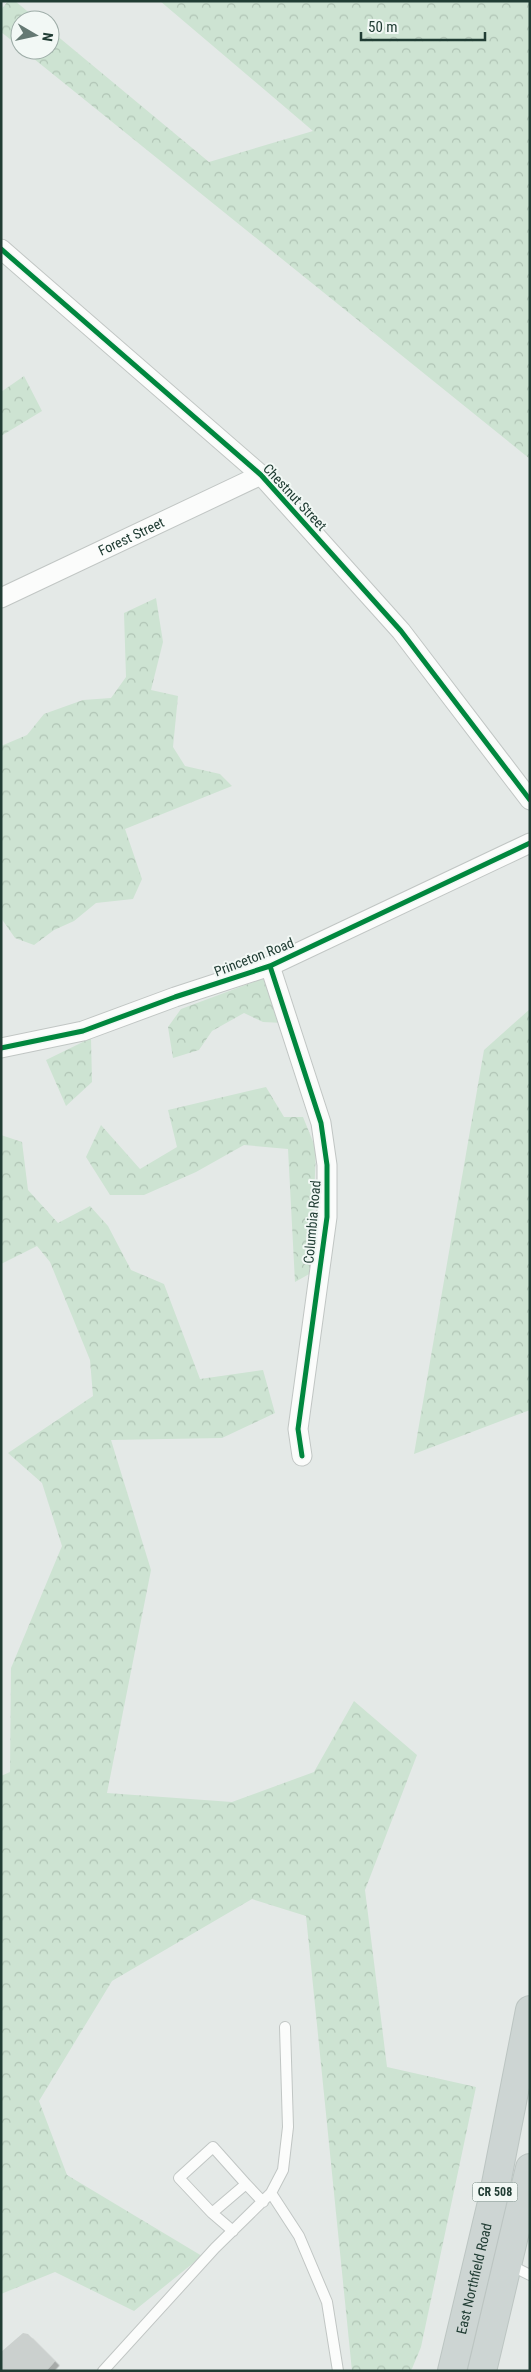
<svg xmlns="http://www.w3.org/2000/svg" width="531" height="2372" viewBox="0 0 531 2372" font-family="'Roboto Condensed',sans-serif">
<defs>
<pattern id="forest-crowns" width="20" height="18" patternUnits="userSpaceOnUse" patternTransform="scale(1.25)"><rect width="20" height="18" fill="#cde3d2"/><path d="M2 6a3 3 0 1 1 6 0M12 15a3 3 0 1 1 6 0" fill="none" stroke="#b0c4b5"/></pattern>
<filter id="shadow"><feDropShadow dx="4.5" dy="4.5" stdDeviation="0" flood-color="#0004"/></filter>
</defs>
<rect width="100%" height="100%" fill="#e4e9e7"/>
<path fill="url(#forest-crowns)" d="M8,1H15L38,20H20V47L1,32V10Z
M160,1H530V459L23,50H50V30L209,162L313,131Z
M24,376L42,411L1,436V392Z
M156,598L163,642L151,690L178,696L173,747L185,766L220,774L232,786L125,829L142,879L133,899L96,903L74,921L54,930L34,945L15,938L1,918V746L27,735L44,714L83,700L111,698L126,677L124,613Z
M264,978L284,1023L263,1022L244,1013L212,1031L199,1050L173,1058L168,1027L181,1009Z
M530,1009V1410L414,1454L484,1050Z
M91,1038L92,1082L66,1106L46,1060Z
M266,1087L284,1117H303L316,1149L311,1273L295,1282L288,1149L244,1145L196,1172L144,1195H110L86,1157L101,1125L140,1169L177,1147L168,1110Z
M1,1135L22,1142L28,1190L58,1223L90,1206L108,1226L131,1270L164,1284L200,1379L263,1370L275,1413L222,1438L111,1440L151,1570L107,1793L232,1802L314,1772L354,1701L417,1755L365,1890L387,2067L476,2087L421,2347L411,2371H352L306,1916L252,1899L112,1981L39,2101L67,2175L202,2256L134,2311L55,2272L1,2294V1776L10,1772L11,1668L62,1546L42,1483L8,1453L93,1396L90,1360L50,1262L37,1246L1,1264Z"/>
<path fill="#cbd0ce" filter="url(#shadow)" d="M23,2333L28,2334L55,2361L46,2371H1V2352Z"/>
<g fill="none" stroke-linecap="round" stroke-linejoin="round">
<g stroke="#c1c6c4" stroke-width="12">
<path id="service" d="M213,2147L246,2184L212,2213L179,2178Z
M246,2184L263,2202
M271,2193L299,2236L327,2302L338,2371
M212,2213L233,2231
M508,2264L530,2275
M103,2371L215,2248L271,2193L283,2170L288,2127L285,2027"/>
</g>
<g stroke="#c1c6c4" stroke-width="21">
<g id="minor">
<path d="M1,249L261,475L401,631L530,800"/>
<path id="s1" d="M1,598L261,475"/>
<path d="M270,966L321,1123L327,1165V1217L298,1429L302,1456"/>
<path d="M1,1048L83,1031L175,997L270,966L530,843"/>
</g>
</g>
<g stroke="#bcc5c2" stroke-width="30">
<g id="primary">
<path id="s2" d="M452,2371L494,2194L530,2010"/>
<path d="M482,2371L530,2168"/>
</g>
</g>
<use href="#service" stroke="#fbfcfb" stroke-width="10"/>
<use href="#minor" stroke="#fbfcfb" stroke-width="19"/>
<use href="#primary" stroke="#cdd5d3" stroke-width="28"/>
<g stroke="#f2f8f5" stroke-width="8">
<path id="cycleway" d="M1,249L261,475L401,631L530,800
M270,966L321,1123L327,1165V1217L298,1429L302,1456
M1,1048L83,1031L175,997L270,966L530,843"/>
</g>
<use href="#cycleway" stroke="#00873e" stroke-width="5"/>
</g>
<g text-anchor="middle" stroke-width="4" stroke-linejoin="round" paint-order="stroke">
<rect fill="#f2f8f5" stroke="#60756e" stroke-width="1" x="472.5" y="2182.5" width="45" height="19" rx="4"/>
<g font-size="12" font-weight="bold" fill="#213d34">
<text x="495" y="2196">CR 508</text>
</g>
<g font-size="14" fill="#213d34" stroke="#f2f8f5">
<text transform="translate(295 497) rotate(47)" y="5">Chestnut Street</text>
<text dy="5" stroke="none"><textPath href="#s1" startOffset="144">Forest Street</textPath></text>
<text transform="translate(254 957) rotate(-21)" y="5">Princeton Road</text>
<text transform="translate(312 1222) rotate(-85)" y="5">Columbia Road</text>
<text dy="5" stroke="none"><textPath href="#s2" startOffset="95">East Northfield Road</textPath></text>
</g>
</g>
<rect width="531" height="2372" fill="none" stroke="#213d34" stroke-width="5"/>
<g transform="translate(35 35) rotate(99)"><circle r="24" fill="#f2f8f5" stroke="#9eada8"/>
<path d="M0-4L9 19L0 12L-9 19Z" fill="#657973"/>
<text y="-8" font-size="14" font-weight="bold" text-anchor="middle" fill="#213d34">N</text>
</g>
<path d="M361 32v8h124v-8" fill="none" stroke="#213d34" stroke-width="2.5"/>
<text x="368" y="32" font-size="15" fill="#213d34" stroke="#f2f8f5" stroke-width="4" paint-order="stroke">50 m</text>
</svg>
